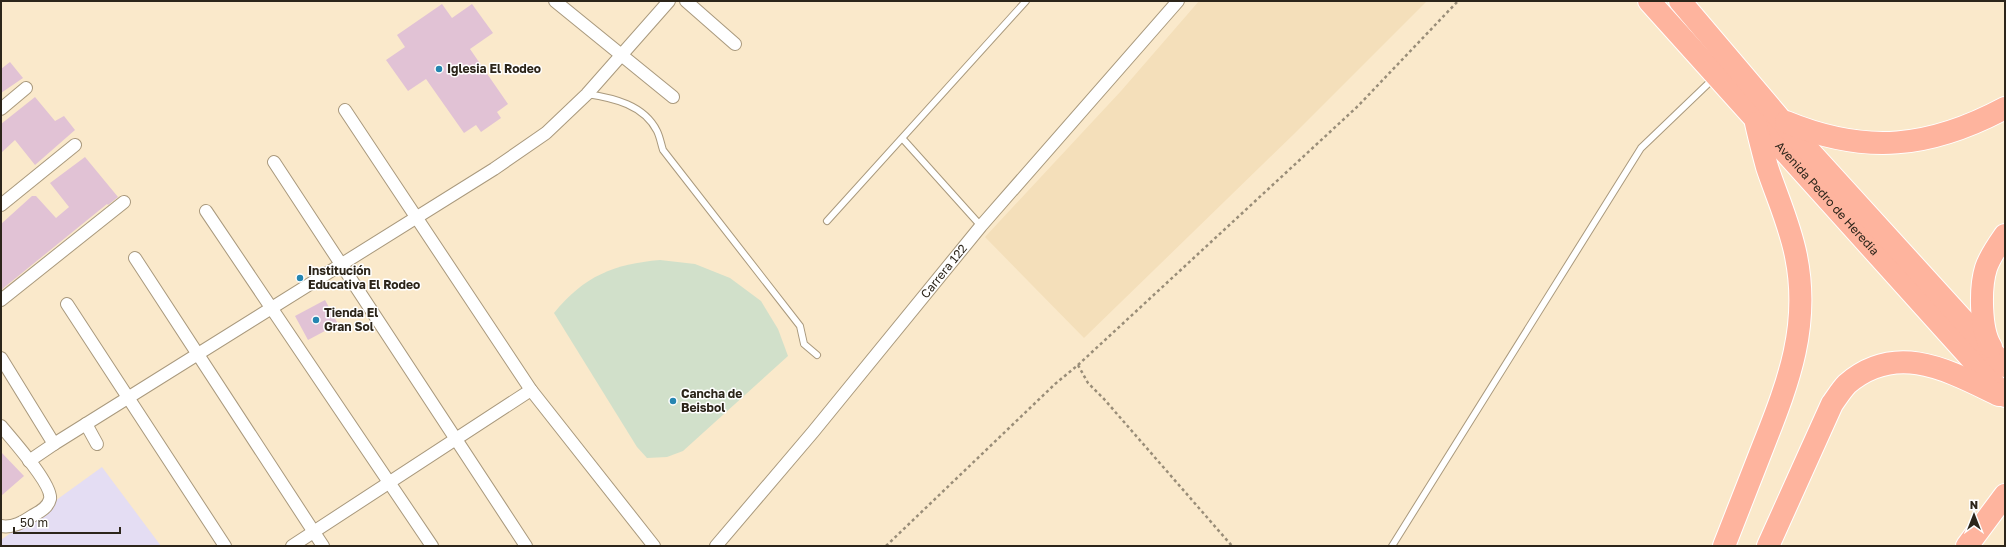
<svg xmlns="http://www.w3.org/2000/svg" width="2006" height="547" viewBox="0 0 2006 547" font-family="'Golos Text',sans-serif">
<rect width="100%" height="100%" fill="#fae9cb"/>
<path fill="#f4dfba" d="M1199,1H1427L1295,133L1084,338L985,237L1121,91Z"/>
<path fill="#e4ddf3" d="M102,467L161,546H1V540Z"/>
<path fill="#d1e0ca" d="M660,260L695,264L730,278L761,301L778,329L788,356L683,451L667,457L647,458L637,447L554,313C584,276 614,264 660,260Z"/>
<path fill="#e1c2d5" d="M442,4L452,18L472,4L493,33L470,49L508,104L497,112L501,118L481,132L476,125L464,133L426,79L408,91L386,60L405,47L397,35Z
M10,62L23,78L1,93V69Z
M35,97L55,121L64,116L75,130L35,165L15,140L1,153V124Z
M85,157L118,197L108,205L107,204L1,290V224L32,196H36L56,218L69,207L50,183Z
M325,300L338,324L308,340L295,316Z
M1,452L24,476L1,496Z"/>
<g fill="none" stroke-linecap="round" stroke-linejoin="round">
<g stroke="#a9997d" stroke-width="8">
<path id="lane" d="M587,94C614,98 644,105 657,131C660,137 661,144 663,150L800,326L804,344L817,355
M902,138L981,226
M827,221L1026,1
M1392,546L1641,148L1713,79"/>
</g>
<g stroke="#a9997d" stroke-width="14">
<g id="street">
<path d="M555,1L673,97"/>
<path d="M686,1L735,44"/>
<path d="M1,109L26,88"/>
<path d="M345,110L531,390L654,546"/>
<path d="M274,162L526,546"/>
<path d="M1,205L75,145"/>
<path d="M206,211L432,546"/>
<path d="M135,258L323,546"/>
<path d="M1,300L124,202"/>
<path d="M67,304L225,546"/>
<path d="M1,358L54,444"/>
<path d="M86,424L97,444"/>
<path d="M1,426C11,438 53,485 50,499C48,508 39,512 32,516C23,522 13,528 1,526"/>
<path d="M29,461L54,444L494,169L546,133L587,94L669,1"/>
<path d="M292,546L531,390"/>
<path id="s1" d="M716,546L813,432L981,226L1178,1"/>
</g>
</g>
<g stroke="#fff" stroke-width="24">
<g id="highway">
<path id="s2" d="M1649,1L2005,396"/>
<path d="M1680,1L1781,120L2005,366"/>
<path d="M1786,122C1866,155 1930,148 2005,108"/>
<path d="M1991,347C1980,330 1980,287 1986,268C1990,256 1998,245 2005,235"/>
<path d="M1724,546C1737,512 1751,478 1764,444C1789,381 1810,325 1796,256C1790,225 1777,197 1767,167C1763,152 1759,137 1756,123"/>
<path d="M1768,546L1832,404C1837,397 1842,389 1847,384C1897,341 1949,371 1999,395"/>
<path d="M1967,546L2005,495"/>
</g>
</g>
<path stroke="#998d78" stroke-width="2.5" stroke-dasharray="3 3" stroke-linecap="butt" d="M1078,365L1358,106L1458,1
M886,546L1055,384L1078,365L1088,383L1104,399L1232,546"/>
<use href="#lane" stroke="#fff" stroke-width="6"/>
<use href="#street" stroke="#fff" stroke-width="12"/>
<use href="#highway" stroke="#feb49e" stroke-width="22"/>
</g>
<g fill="#2586b1" stroke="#fff" stroke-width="1.5">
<circle cx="439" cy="69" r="4"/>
<circle cx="300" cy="278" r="4"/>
<circle cx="316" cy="320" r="4"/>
<circle cx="673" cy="401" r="4"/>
</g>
<g text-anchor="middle" stroke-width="3" stroke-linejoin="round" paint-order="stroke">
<g font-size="12" font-weight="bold" fill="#2c251a" stroke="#fff" text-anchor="start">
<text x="447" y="73">Iglesia El Rodeo</text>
<text x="308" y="275">Institución<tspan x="308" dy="14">Educativa El Rodeo</tspan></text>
<text x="324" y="317">Tienda El<tspan x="324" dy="14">Gran Sol</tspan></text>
<text x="681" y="398">Cancha de<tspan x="681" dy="14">Beisbol</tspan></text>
</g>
<g font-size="12" fill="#2c251a" stroke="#fff">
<text dy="4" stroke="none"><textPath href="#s2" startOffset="266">Avenida Pedro de Heredia</textPath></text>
<text dy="4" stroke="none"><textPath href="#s1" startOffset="357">Carrera 122</textPath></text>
</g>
</g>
<rect width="2006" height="547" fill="none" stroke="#2c251a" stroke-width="4"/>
<g transform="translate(1974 515)" stroke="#ffffff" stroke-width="3" paint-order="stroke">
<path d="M0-3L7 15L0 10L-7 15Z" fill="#2c251a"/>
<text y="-6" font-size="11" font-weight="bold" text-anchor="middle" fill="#2c251a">N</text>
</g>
<path d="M14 527v6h106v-6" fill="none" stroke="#2c251a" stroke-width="2"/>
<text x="20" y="527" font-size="12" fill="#2c251a" stroke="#ffffff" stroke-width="3" paint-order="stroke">50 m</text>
</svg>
